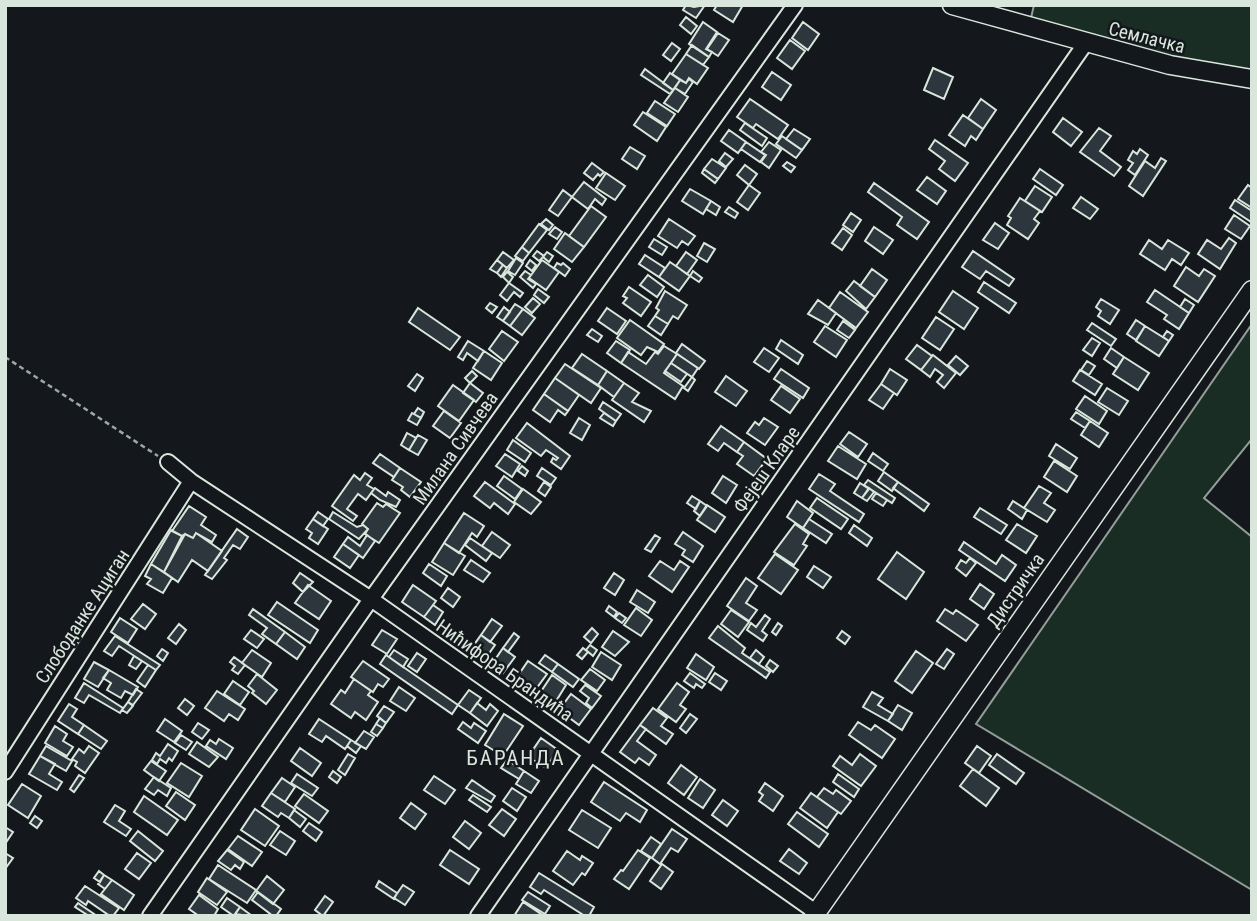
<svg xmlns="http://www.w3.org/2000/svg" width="1257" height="921" viewBox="0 0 1257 921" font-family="'Roboto Condensed',sans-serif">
<rect width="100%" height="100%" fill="#14181c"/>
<path fill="#1a2d24" stroke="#939e99" stroke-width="2" d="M1034,5H1252V70L1192,64L1031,18Z
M1252,324V439L1204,498L1252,537V890L976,724Z"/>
<path fill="#2c363c" stroke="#d8e6dc" stroke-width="2" d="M686,5L694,7L705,5L696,18L683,10Z
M717,5H743L733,22L714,10Z
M686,17L697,26L691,34L680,25Z
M703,22L717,32L706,49L712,52L709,57L689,44Z
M803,22L819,34L808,50L792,38Z
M718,33L729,40L718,56L707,49Z
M790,40L805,51L792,69L777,58Z
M672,43L680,49L671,61L663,55Z
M692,45L709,57L703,65L686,54Z
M686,54L708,68L697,84L689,78L686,83L672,74Z
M933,68L953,77L944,99L924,90Z
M645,69L673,90L670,94L641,75Z
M772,72L791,85L781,100L762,87Z
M670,73L680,80L673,90L663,83Z
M689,79L693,82L685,94L675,88L680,80L686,83Z
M675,88L688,97L678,112L664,103Z
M750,99L788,125L778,139L756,124L753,128L737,117Z
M981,99L996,110L983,129L968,118Z
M655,101L675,114L667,126L647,113Z
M643,112L666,127L657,141L634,125Z
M963,115L983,129L976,140L971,136L965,146L949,135Z
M1063,118L1082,132L1071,146L1053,132Z
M745,123L767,138L762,146L740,130Z
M1099,128L1111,136L1100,151L1121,167L1114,176L1080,152Z
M794,129L810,139L802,150L786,139Z
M729,130L746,142L738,153L721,141Z
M782,136L802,150L796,158L776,144Z
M935,140L968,163L955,181L939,169L945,161L929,149Z
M746,142L765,155L760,162L741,149Z
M769,142L781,150L769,168L761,162L766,155L761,152Z
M630,147L645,156L637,169L622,159Z
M1140,149L1148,155L1135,175L1128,170L1133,163L1128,160L1133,151L1137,154Z
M725,153L733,159L726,167L719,161Z
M1161,158L1166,161L1143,196L1129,186L1145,161L1155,168Z
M712,159L726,168L718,179L704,169Z
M787,162L795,167L791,172L783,166Z
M592,163L604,172L600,176L598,174L593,180L584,173Z
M745,165L757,174L749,185L737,175Z
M704,169L718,179L715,183L702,173Z
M1040,169L1063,185L1056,195L1033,179Z
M606,173L625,186L615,200L596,188Z
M927,177L946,191L937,204L917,190Z
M584,182L606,199L602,205L595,199L588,209L572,197Z
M874,183L929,222L917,239L897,225L902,217L868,192Z
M749,185L760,193L748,210L737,202Z
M1248,185L1252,188V208L1238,199Z
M1035,186L1052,197L1042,212L1025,201Z
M690,189L711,201L703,214L682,201Z
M563,190L572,197L558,216L549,210Z
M1081,197L1098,209L1090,219L1073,208Z
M1020,198L1040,211L1034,219L1039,223L1028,239L1007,225L1011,218L1008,216Z
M1235,200L1252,211L1251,222L1230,208Z
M711,201L720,207L716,215L706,209Z
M591,206L606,217L584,247L569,236Z
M729,207L738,213L735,218L725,212Z
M851,213L861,220L853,232L843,225Z
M1234,215L1250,226L1241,239L1225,229Z
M546,219L553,225L549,230L541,224Z
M669,219L695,236L688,245L682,241L677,248L658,236Z
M995,223L1009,233L998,249L983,240Z
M539,224L547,230L529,253L522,247Z
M555,227L562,232L557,239L549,234Z
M874,227L893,240L883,254L865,241Z
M843,228L852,235L842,250L832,243Z
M565,233L584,247L572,262L554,249Z
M1229,238L1236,243L1220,269L1198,254L1207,240L1221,249Z
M654,239L667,247L662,255L649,247Z
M1149,240L1162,249L1168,240L1189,253L1181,265L1172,259L1165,270L1140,254Z
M704,243L715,249L707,262L697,256Z
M522,247L529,253L523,261L515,256Z
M537,251L544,256L539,261L533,256Z
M973,251L1014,279L1009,286L986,271L980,279L962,267Z
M503,252L514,260L507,268L497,260Z
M547,252L553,256L549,262L543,257Z
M686,252L697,260L687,274L676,266Z
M645,255L665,268L659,277L639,264Z
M516,258L523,263L515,275L508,271Z
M497,260L503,265L497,273L490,269Z
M530,260L536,265L532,271L526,266Z
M542,260L559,272L546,290L529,278Z
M670,262L690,276L679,291L659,277Z
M557,263L561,265L563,263L570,269L565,276L554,268Z
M503,265L507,268L501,277L497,273Z
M1186,267L1199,276L1204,269L1215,276L1198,302L1174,286Z
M872,269L887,280L875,297L860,286Z
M525,271L531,275L528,279L536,284L533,288L520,277Z
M693,271L702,278L699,282L690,276Z
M507,272L513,277L509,283L503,277Z
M648,275L664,287L657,297L640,285Z
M854,281L875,297L866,309L846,291Z
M984,282L1016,303L1009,313L978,292Z
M509,283L523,293L520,297L514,292L507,301L500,295Z
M629,287L651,302L641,316L623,303L627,298L623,296Z
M538,289L549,297L544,303L534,295Z
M1155,290L1189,313L1179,329L1164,319L1167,315L1147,302Z
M665,291L687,305L678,319L673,316L668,324L655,316L659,310L656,308Z
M953,291L978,308L964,329L939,312Z
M840,292L868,312L856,328L829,308Z
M533,298L540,304L532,313L525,307Z
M1101,299L1119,310L1110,324L1098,316L1101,311L1096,307Z
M1185,299L1194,305L1189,313L1180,307Z
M818,300L836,313L828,325L808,314Z
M490,303L497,307L492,313L486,308Z
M515,304L523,309L510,326L503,321Z
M504,307L510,312L503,321L497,317Z
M418,308L460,337L450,350L409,322Z
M607,308L626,321L617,334L598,321Z
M523,309L535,318L522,335L510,326Z
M655,316L668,324L661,335L648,326Z
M936,317L954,329L940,350L922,338Z
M630,320L664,344L658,352L647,347L641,355L617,338Z
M1136,320L1145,326L1136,340L1127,334Z
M843,321L855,330L849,338L837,330Z
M1092,323L1116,339L1111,346L1087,330Z
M825,326L847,340L836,357L814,342Z
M1145,326L1169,341L1159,356L1136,341Z
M592,329L602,336L598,342L587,335Z
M502,331L518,342L504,361L489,349Z
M1167,331L1173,335L1169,341L1163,337Z
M1092,338L1100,343L1092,356L1083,350Z
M781,340L803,355L798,364L776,349Z
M468,341L484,351L478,361L467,353L463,360L458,357Z
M616,341L630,350L621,363L607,353Z
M682,344L705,361L699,369L676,353Z
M917,345L932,356L921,370L906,359Z
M664,346L677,354L664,373L683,386L675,399L621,363L628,352L646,364L655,352L658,354Z
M764,348L779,358L769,372L754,362Z
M1111,348L1124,357L1117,368L1104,359Z
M484,351L502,363L491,380L473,368Z
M582,354L607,371L598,385L572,368Z
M677,354L698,368L692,377L671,363Z
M933,355L956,373L944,388L937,382L943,375L935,369L930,377L921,370Z
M956,356L968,366L960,375L948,365Z
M1124,357L1149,373L1138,390L1113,374Z
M1087,361L1095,366L1089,375L1081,370Z
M671,363L687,374L681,382L665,371Z
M565,364L601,388L591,403L555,378Z
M781,369L809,388L803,398L774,379Z
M890,369L907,380L897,395L881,384Z
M1080,370L1102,384L1095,395L1073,381Z
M472,371L477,376L470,383L465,378Z
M607,371L624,383L614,397L598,385Z
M417,374L423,378L415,391L408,386Z
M726,376L747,391L736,406L715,392Z
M692,377L695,380L688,391L684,388Z
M555,378L579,395L568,411L544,394Z
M470,383L483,393L476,402L463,393Z
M624,383L639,393L632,402L651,411L644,422L612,400Z
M881,384L894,393L883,409L869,400Z
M453,385L474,400L459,421L438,406Z
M781,386L800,399L790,413L771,400Z
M1107,388L1128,401L1119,415L1098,402Z
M544,394L568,411L565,415L558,410L550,422L533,410Z
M1085,396L1107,411L1099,424L1076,409Z
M603,402L621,414L616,421L599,409Z
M418,408L424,412L421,418L414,414Z
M444,411L461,423L450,438L433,426Z
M1076,412L1090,421L1085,428L1071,419Z
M412,413L421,418L417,425L408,420Z
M604,413L616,421L613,426L600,418Z
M579,418L590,425L582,440L570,433Z
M764,418L778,427L765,445L747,433L755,422L759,425Z
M1090,421L1108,433L1099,447L1081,435Z
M527,423L570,456L561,469L551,462L553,458L556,460L558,458L546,450L541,456L516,438Z
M721,426L744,442L737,452L724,443L718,451L708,444Z
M849,432L867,444L858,457L840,444Z
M407,433L416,438L409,450L401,445Z
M418,435L427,440L418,455L409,450Z
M513,440L531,453L525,462L507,450Z
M744,442L767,459L754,476L737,464L743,456L737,452Z
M1056,444L1077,458L1070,469L1049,456Z
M838,446L866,464L857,479L828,461Z
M873,453L888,464L883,471L868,461Z
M380,454L400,468L394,477L373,463Z
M505,454L520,464L512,477L496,466Z
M1054,461L1077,476L1067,492L1044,477Z
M522,466L528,471L525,476L518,471Z
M400,468L421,482L410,497L401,490L403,487L392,480Z
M542,468L556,478L551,485L537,476Z
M884,472L898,482L892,491L878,481Z
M365,473L372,478L367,485L374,489L366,500L358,494L347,509L357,516L353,521L332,506L354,475L360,480Z
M819,474L835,484L830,491L864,514L859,522L809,489Z
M504,476L522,489L515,499L497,486Z
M723,476L737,485L726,503L712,493Z
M868,480L895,498L892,503L864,485Z
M485,482L515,504L508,514L494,503L490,508L474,496Z
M544,482L551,487L545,496L538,491Z
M898,482L929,504L924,511L893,488Z
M860,483L869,489L862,498L854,493Z
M1039,486L1051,493L1044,503L1055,510L1047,522L1024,508Z
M375,488L386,496L388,492L400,500L396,507L380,500L371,493Z
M869,488L874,492L867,501L862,498Z
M523,489L541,502L531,514L514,502Z
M876,493L887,500L883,506L872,499Z
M692,496L700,501L696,509L687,503Z
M817,498L848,519L841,529L810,508Z
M700,501L707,506L700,516L694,511Z
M797,501L813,513L803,528L787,517Z
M1013,501L1027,510L1022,519L1008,509Z
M377,503L383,507L386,504L400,513L379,543L365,534L368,529L362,524Z
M707,505L725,517L715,532L697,520Z
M189,506L206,517L201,525L216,535L212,542L196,533L193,538L185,534L182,536L172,531Z
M980,508L1007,525L1001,534L974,517Z
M318,512L328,519L323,526L313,519Z
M333,512L357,527L363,525L368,529L359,539L329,519Z
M464,513L484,526L477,537L472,533L459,553L444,543Z
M313,519L328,529L318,544L309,538L312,533L306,529Z
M809,519L832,534L826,543L803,528Z
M795,524L809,534L803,544L807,546L794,565L774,552Z
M1017,524L1037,536L1026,553L1006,540Z
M854,525L872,538L867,546L849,533Z
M237,529L248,537L240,549L233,545L224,558L227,560L212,579L205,575Z
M171,530L182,536L164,572L151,564Z
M492,532L510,545L500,558L482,546Z
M683,532L703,546L693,562L682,555L685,550L675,544Z
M196,533L222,551L208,571L192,560L178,582L164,572L185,534L193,538Z
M367,535L375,541L363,558L343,544L348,537L360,546Z
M655,535L660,538L651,552L645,549Z
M470,538L492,553L486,561L465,545Z
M964,542L996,564L1002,555L1016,565L1005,581L959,550Z
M444,543L465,556L453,575L432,562Z
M343,544L359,555L350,568L334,557Z
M897,552L924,572L906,599L878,579Z
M775,554L798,570L781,594L758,578Z
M970,558L976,563L966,576L956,568L961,560L966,563Z
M471,560L490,573L483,582L464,570Z
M660,561L674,570L680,561L689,567L672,592L649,576Z
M151,564L172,578L163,593L147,584L151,579L145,576Z
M429,564L447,576L441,586L423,573Z
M814,566L831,577L823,588L807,577Z
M300,573L313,582L303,592L293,583Z
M614,573L624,580L615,595L604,588Z
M746,578L757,586L746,603L757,610L749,621L727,606Z
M980,584L994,594L984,609L970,599Z
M308,585L331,601L319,619L295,603Z
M413,585L436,601L424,617L402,602Z
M448,588L460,597L453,607L441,598Z
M637,590L655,602L648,613L630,602Z
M277,602L318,630L310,643L268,615Z
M143,604L156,614L145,629L131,619Z
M433,605L443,612L435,625L424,617Z
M609,606L617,612L614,617L606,611Z
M636,608L652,620L641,636L624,625Z
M253,609L285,632L276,644L262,634L267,628L249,615Z
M945,609L953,614L956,610L978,625L966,641L937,621Z
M731,610L749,622L738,637L721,624Z
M619,613L626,618L622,623L615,618Z
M765,615L770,619L762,631L767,635L763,641L747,630L751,623L756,627Z
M120,618L137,629L128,643L111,632Z
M492,619L502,626L490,642L481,635Z
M778,623L782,626L776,635L772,632Z
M179,624L186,630L176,644L168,638Z
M718,626L745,648L742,653L770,672L766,678L709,638Z
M592,628L598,634L591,643L584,637Z
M251,630L264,639L257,648L244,639Z
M382,630L397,639L387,654L372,645Z
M613,631L629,642L615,656L602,647Z
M842,631L850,637L845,644L837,638Z
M285,632L305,647L297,659L276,644Z
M514,633L519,637L508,652L503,648Z
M481,635L495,645L485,659L471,649Z
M115,636L160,665L156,670L119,646L112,656L104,651Z
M590,645L597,650L593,656L586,650Z
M503,648L515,657L503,673L492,664Z
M583,648L588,652L582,659L577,655Z
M162,649L168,653L163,661L157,656Z
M947,649L954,654L944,669L936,664Z
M252,650L271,663L262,677L242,663Z
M394,650L408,659L403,667L389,657Z
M756,650L764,657L759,664L750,658Z
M916,651L933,663L912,693L895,681Z
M601,652L621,665L612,680L592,667Z
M417,653L426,659L417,672L408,666Z
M696,654L714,667L706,680L687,668Z
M386,655L458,705L452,714L380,664Z
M545,655L558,664L552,672L539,663Z
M134,656L142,661L136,669L129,665Z
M234,657L245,665L238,674L232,670L235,666L230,662Z
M770,660L778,666L773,672L766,666Z
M363,661L389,679L383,687L378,684L373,692L351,677Z
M528,661L547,674L533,693L515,680Z
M94,662L109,670L98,687L84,679Z
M558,664L579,679L573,687L552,672Z
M148,665L156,670L145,687L137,681Z
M590,669L605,680L597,691L581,680Z
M109,670L138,687L133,695L125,691L121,698L107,690L111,683L103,678Z
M690,673L705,684L702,688L696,684L694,688L684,681Z
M715,673L727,681L721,690L709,682Z
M257,674L277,690L266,704L252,693L254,691L248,686Z
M552,675L566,685L553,706L538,696Z
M354,679L371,691L368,695L378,702L366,720L355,712L351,718L331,704L341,690L345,693Z
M233,681L249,692L240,705L224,694Z
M84,683L123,708L120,713L89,695L84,703L75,698Z
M677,683L689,692L680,705L686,709L676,722L658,709Z
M585,685L601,696L592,708L586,703L589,698L580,691Z
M399,687L415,698L406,711L390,701Z
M136,689L142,693L133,705L128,702Z
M469,690L481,698L470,713L458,705Z
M217,691L245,709L238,720L229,714L224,721L205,708Z
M872,692L883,698L878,705L893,714L888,721L863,707Z
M571,694L591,709L579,725L559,710Z
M185,699L194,706L187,715L178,708Z
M128,702L133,706L127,713L122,710Z
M477,703L486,710L490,704L498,711L487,726L470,713Z
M69,704L77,709L72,717L84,725L78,734L58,721Z
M898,705L912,713L902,730L888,721Z
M384,706L394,712L386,723L377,716Z
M653,708L667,718L661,726L673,734L666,744L640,725Z
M504,714L523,726L503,756L485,745Z
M690,714L697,719L686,733L680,728Z
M380,718L386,723L383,728L376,724Z
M165,719L182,731L174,742L157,731Z
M319,719L351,740L345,749L326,736L322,742L309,734Z
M463,722L471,728L474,723L486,731L478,743L458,729Z
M858,722L871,730L875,725L895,739L882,758L849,735Z
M198,723L209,730L202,739L192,732Z
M376,724L383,728L377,736L371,732Z
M84,725L107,741L101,749L78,734Z
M640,725L646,729L637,741L656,755L649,765L639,758L635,763L620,752Z
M55,726L67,734L63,741L73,747L67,756L45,743Z
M364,731L374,737L366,749L355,743Z
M181,735L192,742L186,750L175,743Z
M541,738L558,750L546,768L528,757Z
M219,739L233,748L226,759L206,746L210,740L216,744Z
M351,740L361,746L356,753L347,746Z
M197,742L218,757L209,767L189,754Z
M168,744L178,751L172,761L169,758L166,763L160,759L157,764L152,760L156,753L160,756Z
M46,746L72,761L66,771L40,756Z
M89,746L99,753L85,773L75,766L77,762L72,759L79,749L84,753Z
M977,746L991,756L979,773L965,763Z
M300,748L321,763L312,776L291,761Z
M348,754L355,758L345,775L338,770Z
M860,754L876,766L861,786L833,766L840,756L852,765Z
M997,754L1024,773L1016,784L989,765Z
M40,756L55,764L49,774L62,782L57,790L29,774Z
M507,760L524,771L519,779L501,768Z
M151,761L166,771L159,781L144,770Z
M181,763L202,776L189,797L167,783Z
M681,765L697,777L684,795L668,783Z
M973,769L999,788L986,806L960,786Z
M333,771L341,777L337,783L329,777Z
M524,771L539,781L531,793L516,784Z
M297,774L318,788L312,796L291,783Z
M838,774L859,789L854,797L833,782Z
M79,775L84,778L74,792L70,789Z
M434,776L455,790L445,804L424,790Z
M154,777L171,788L167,796L158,790L154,795L145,789Z
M282,778L295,787L285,802L271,793Z
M700,779L715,790L703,808L688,798Z
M472,780L495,796L491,802L466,788Z
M604,782L647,810L640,822L626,813L620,821L591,802Z
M765,783L783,796L773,811L759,801L763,795L759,792Z
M22,784L41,796L28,818L8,805Z
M512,788L526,797L517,811L503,801Z
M824,788L833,794L836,790L851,801L841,814L817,797Z
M176,792L195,805L185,820L166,806Z
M271,793L295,809L289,818L281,813L278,817L262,806Z
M811,793L838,812L827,828L800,808Z
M304,794L328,811L319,823L295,806Z
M473,795L491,807L487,812L469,800Z
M144,796L178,820L167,835L134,812Z
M723,800L738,811L727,826L712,815Z
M411,803L426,814L415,829L400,818Z
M115,805L125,811L119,821L131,829L126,836L104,822Z
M255,809L279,826L265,846L241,830Z
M502,809L516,819L504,836L489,825Z
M294,810L306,819L300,827L289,818Z
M582,810L611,828L598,848L569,830Z
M797,812L828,834L819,847L788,824Z
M35,816L42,821L37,828L30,823Z
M465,821L481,833L469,849L453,837Z
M309,823L322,832L316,841L303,831Z
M5,827L13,832L5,844Z
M672,829L687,839L678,852L671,848L660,864L652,858Z
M138,831L163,851L155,861L130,841Z
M280,831L295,841L286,855L270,845Z
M238,836L262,852L252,866L228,849Z
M651,837L661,844L652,858L641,851Z
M789,849L807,863L799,874L780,861Z
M227,850L244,862L240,869L235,865L231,870L218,861Z
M450,850L479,869L469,884L440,865Z
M638,850L650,858L629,889L614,879L621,870L623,871Z
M567,851L580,860L582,856L593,863L585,875L582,873L573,885L553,871Z
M5,853L13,858L5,869Z
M137,853L151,863L139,879L125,869Z
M662,864L673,872L661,889L650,881Z
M218,865L256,890L247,903L209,879Z
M99,871L104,875L100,882L94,878Z
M539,873L594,907L589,916H585L544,890L541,894L530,887Z
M104,875L112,880L105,889L98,884Z
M267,876L284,890L273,904L256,891Z
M207,878L227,892L217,905L198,892Z
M112,880L134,895L124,910L101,894Z
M379,881L397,893L394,899L376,887Z
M403,885L414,892L405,905L394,898Z
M85,886L119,908L113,916H110L88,901L86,905L76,898Z
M258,892L281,909L276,916H273L252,900Z
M528,892L550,906L545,914L522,900Z
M199,895L218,909L214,916H199L189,909Z
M325,896L333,902L323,916L315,910Z
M227,898L240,907L234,916L221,907Z
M523,902L544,916H514Z
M78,903L97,916H89L75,907Z
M240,907L251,915L250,916L235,914Z"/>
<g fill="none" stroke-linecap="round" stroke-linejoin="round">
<g stroke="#d8e6dc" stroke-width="18">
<path id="minor" d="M168,462L191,481L371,599L817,913
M5,772L191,481
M150,916L371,599L795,5
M478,916L1085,44"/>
</g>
<g stroke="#d8e6dc" stroke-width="21">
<path id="major" d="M952,5L1170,65L1252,79
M814,916L1252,290"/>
</g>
<path stroke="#9da8a2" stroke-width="2.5" stroke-dasharray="5 3.5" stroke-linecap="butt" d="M5,357L158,456"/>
<use href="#minor" stroke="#14181c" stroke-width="14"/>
<use href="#major" stroke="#14181c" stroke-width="18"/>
</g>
<g text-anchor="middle" stroke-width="5" stroke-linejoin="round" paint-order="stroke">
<g font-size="19" fill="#d8e6dc" stroke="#14181c">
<text transform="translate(1147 37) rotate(14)" y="7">Семлачка</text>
<text transform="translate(455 448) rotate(-55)" y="7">Милана Сивчева</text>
<text transform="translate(766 469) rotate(-55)" y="7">Фејеш Кларе</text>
<text transform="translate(1015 590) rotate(-55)" y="7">Дистричка</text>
<text transform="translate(82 616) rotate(-57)" y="7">Слободанке Ациган</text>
<text transform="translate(505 670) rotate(35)" y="7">Нићифора Брандића</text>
</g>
<g font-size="21" letter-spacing="2" fill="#d8e6dc" stroke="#14181c">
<text x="516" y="765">БАРАНДА</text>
</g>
</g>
<rect width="1257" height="921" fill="none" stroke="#d8e6dc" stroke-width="14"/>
</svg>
